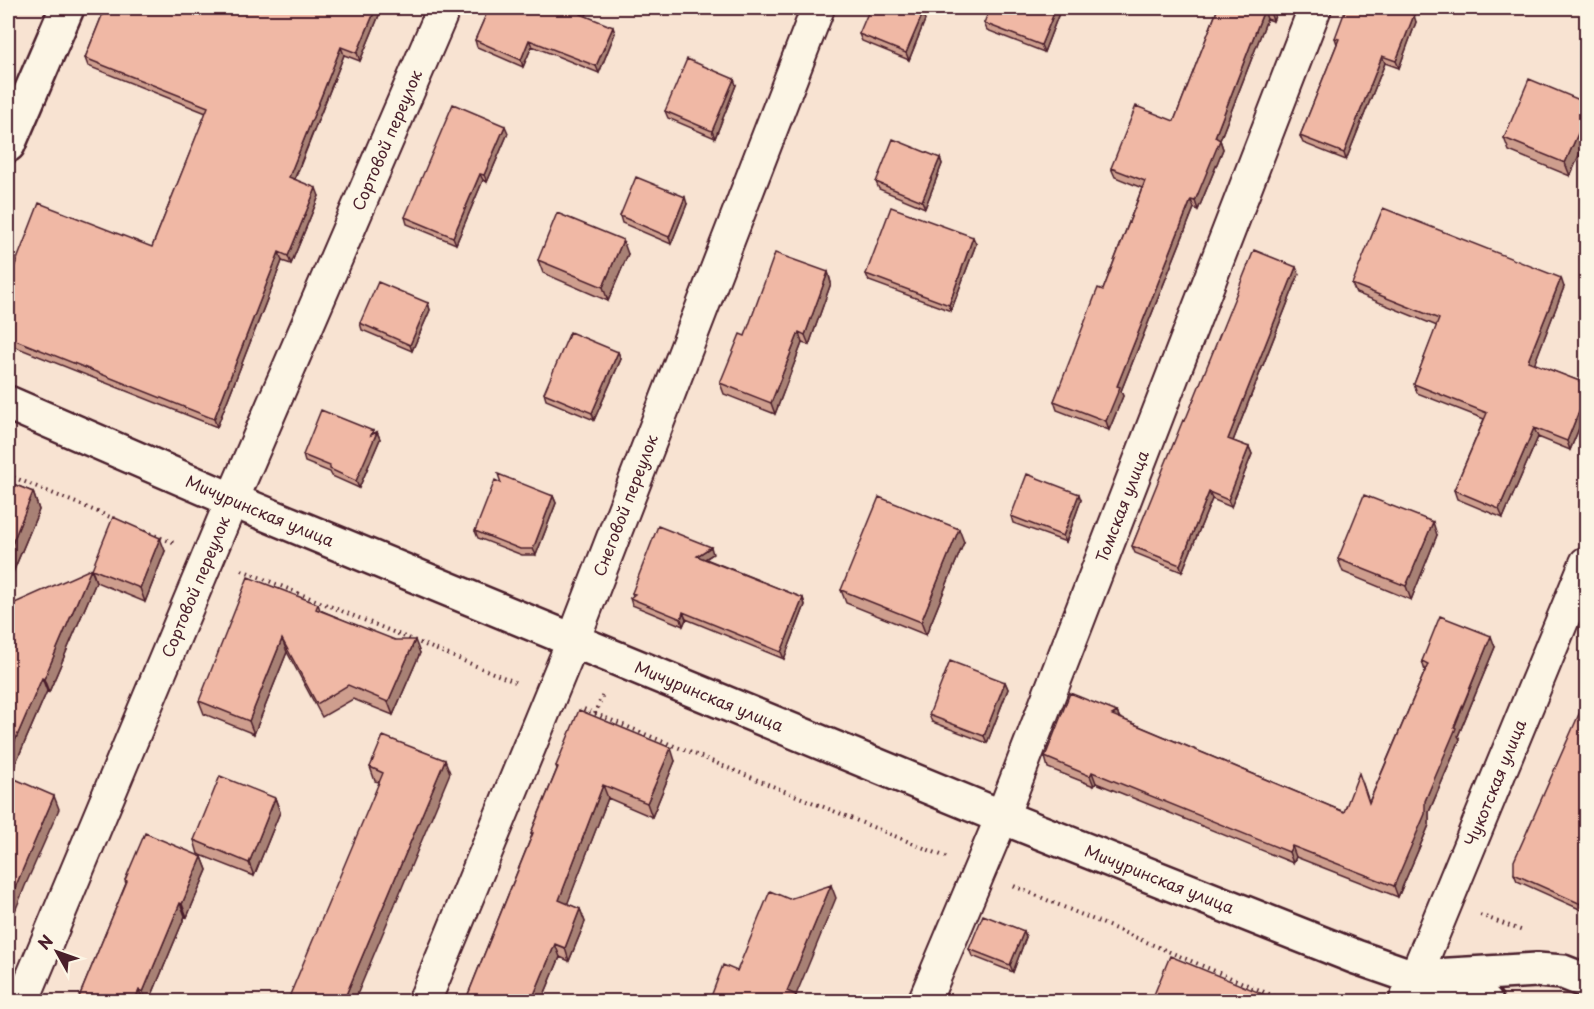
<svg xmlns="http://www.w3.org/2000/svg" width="1594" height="1009" viewBox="0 0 1594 1009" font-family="'Playpen Sans',sans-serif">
<rect width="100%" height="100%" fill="#f8e3d2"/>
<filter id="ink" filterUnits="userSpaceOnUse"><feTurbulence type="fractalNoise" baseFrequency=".0167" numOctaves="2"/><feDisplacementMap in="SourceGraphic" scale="12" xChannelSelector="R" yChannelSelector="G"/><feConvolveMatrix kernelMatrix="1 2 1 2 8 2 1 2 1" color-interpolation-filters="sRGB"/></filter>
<g filter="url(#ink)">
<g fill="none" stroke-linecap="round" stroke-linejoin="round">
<g stroke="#4a1f2b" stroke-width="36">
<g id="street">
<path id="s1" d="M22,1002L232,500L444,8"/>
<path id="s2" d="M424,1002L573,641L818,8"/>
<path id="s3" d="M924,1002L1002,817L1315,8"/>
<path id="s4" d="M1405,1002L1586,563"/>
</g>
</g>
<g stroke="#4a1f2b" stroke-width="38">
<g id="secondary">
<path d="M8,145L67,8"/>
<path id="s5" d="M8,403L232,500L1002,817L1356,957L1486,1002"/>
<path d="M1433,976L1537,970L1563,972L1586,981"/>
</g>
</g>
<path stroke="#4a1f2b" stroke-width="4" stroke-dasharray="1.5 4.5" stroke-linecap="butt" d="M8,213V215
M8,475L115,519
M144,531L174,543
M242,570L515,682
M584,709L946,857
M595,714L603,694
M1014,886L1288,1002
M1480,915L1523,931
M1337,1002L1341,992"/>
<use href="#street" stroke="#fcf5e5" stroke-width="32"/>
<use href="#secondary" stroke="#fcf5e5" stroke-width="33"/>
</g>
<path fill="#ce9e8e" stroke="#4a1f2b" stroke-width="1.5" d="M105,8H382L360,61L344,55L295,179L319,196L291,264L282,261L217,427L8,344V283L152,247L206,113L88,66L85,58Z
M489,8H589L586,16L615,33L599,73L532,46L523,67L477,47L475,40Z
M1061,8L1044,52L987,30L984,23Z
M1218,8H1278L1273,21L1267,19L1220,140L1223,149L1198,210L1194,208L1121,391L1123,396L1109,430L1057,410L1054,401L1103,290L1142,188L1115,177L1111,168L1174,121Z
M1410,8L1408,13L1416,22L1399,68L1385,63L1346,160L1303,143L1300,136L1337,44L1335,38Z
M925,20L909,60L862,41L859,34Z
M736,85L715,138L668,118L665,111Z
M1587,103V137L1570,176L1509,151L1504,138Z
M508,133L487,182L483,180L456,244L407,224L405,217Z
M940,158L942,164L925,208L879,189L876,182Z
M687,204L671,244L622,223L620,216Z
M1587,236V256L1584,255L1581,248Z
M976,244L951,311L869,281L866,274Z
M628,254L608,301L543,273L538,260Z
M828,272L831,283L809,345L802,343L775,414L724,394L720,383L745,336Z
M1299,274L1233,441L1249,447L1252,454L1231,507L1212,499L1182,572L1135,553L1132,546L1185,421Z
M1352,284L1564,287L1534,364L1587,384V409L1570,450L1538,437L1503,518L1457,499L1454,490L1484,419L1417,393L1414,384L1437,326L1356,293Z
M428,303L430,310L412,351L362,330L360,323Z
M618,352L621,359L594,420L546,400L544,393Z
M377,432L380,439L359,488L332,476L330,472L305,462L303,455Z
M8,482L33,492L39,510L11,577L8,576Z
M501,482L553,496L556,503L536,555H522L478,538L475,531Z
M1081,500L1066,542L1013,523L1011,516Z
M1437,535L1411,600L1343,572L1338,559Z
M964,542L926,635L846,603L841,590Z
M165,551L145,602L96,582L92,569Z
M713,554L706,559L803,598L805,605L784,659L686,619L683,626L632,605L630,598L633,596L632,593Z
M96,582L49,692L47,691L10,776L8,775V607Z
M318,604L320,610L420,653L393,715L353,699L322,717L287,652L254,734L204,714L199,701Z
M1495,647L1458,736L1460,739L1429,812V825L1398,897L1296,857L1293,863L1096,783L1094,786L1048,768L1045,757L1117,712L1120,718L1344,812L1363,784L1369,802L1425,671L1422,661Z
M1005,682L1008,689L987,743L932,722L929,715Z
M1587,696V906L1584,911L1517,881L1514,874Z
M675,761L652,817L608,798L567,904L580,909L585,922L569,961L560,957L541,1002H465L532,835L531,833L557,769L556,766Z
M370,767L450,773L379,782L375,781Z
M275,798L280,812L254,876L198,854L194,840Z
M202,857L207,870L187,917L185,916L149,1002H77L126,884L125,880Z
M1024,931L1026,937L1013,972L972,956L969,949Z"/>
<path fill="#a88174" stroke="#4a1f2b" stroke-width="1.5" d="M376,8H382L360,61L357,53Z
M584,8H589L584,21L581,14Z
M1056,8H1061L1044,52L1041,45Z
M1271,8H1278L1273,21L1270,12Z
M1405,8H1410L1406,18L1404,11Z
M1264,10L1267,19L1220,140L1223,149L1198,210L1195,201L1215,137Z
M923,13L925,20L909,60L906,53Z
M1414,15L1416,22L1399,68L1396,61Z
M613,27L615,33L599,73L596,66Z
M529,40L532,46L523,67L521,60Z
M341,47L344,55L292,185L289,177Z
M1382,56L1385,63L1346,160L1344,153Z
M734,79L736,85L715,138L712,131Z
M1587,113V137L1570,176L1565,163Z
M505,126L508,133L487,182L484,175Z
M940,158L942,164L925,208L922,201Z
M480,174L483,180L456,244L453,237Z
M316,188L319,196L291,264L288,256Z
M685,197L687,204L671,244L669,237Z
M1191,200L1194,208L1121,391L1123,396L1109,430L1106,421L1117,386Z
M973,237L976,244L951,311L949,305Z
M623,240L628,254L608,301L603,287Z
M279,252L282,261L217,427L214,419Z
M1296,267L1299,274L1231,446L1228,439Z
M828,272L831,283L809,345L805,335Z
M1561,278L1564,287L1532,370L1528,361Z
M428,303L430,310L412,351L410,345Z
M799,332L802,343L775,414L771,403Z
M618,352L621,359L594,420L592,413Z
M1587,391V409L1570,450L1567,441Z
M1534,428L1538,437L1503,518L1499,509Z
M373,431L375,437L377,432L380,439L359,488L356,481Z
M1249,447L1252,454L1231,507L1228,500Z
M33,492L39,510L11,577L8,568V554Z
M1209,492L1212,499L1182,572L1180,565Z
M1079,494L1081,500L1066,542L1063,536Z
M553,496L556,503L536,555L533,549Z
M1433,522L1437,535L1411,600L1406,586Z
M959,529L964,542L926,635L921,622Z
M160,538L165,551L145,602L140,588Z
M711,547L713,554L700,562L697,556Z
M91,569L96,582L49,692L44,679Z
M803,598L805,605L784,659L781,652Z
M683,612L686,619L683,626L681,619Z
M1491,636L1495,647L1458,736L1460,739L1429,812V825L1398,897L1394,886L1425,801Z
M282,639L287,652L254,734L249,721Z
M415,640L420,653L393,715L388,702Z
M42,678L47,691L10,776L8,771V757Z
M1005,682L1008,689L987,743L984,736Z
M1117,712L1121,722L1112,715Z
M671,748L675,761L652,817L647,803Z
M445,760L450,773L354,1002H343Z
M1092,772L1096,783L1094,786L1090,776Z
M603,785L608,798L564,913L559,900Z
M54,796L59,809L25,886L8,929V904Z
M275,798L280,812L254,876L249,863Z
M1292,846L1296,857L1293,863L1289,852Z
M202,857L207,870L187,917L182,904Z
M831,885L836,898L796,995L798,1002H791L787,991Z
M1587,894V906L1584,911L1581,904Z
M180,903L185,916L149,1002H147L143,992Z
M580,909L585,922L569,961L565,948Z
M1024,931L1026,937L1013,972L1010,965Z
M555,944L560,957L541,1002H531Z
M139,990L144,1002H134Z"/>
<path fill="#f0b8a5" stroke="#4a1f2b" stroke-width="1.5" d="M105,8H376L357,53L341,47L289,177L316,188L288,256L279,252L214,419L8,337V283L39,203L152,247L208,107L85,58Z
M489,8H584L581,14L613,27L596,66L529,40L521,60L475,40Z
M870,8H909L923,13L906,53L859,34Z
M990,8H1056L1041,45L984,23Z
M1218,8H1271L1270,12L1264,10L1215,137L1220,140L1195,201L1191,200L1117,386L1120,387L1106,421L1054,401L1098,288L1103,290L1145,181L1111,168L1136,106L1174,121Z
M1346,8H1405L1404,11L1414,15L1396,61L1382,56L1344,153L1300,136L1339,39L1335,38Z
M687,59L734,79L712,131L665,111Z
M1529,79L1587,103V113L1565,163L1504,138Z
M453,104L505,126L484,175L480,174L453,237L405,217Z
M893,139L940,158L922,201L876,182Z
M636,177L685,197L669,237L620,216Z
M891,207L973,237L949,305L866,274Z
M1383,208L1561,278L1528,361L1587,384V391L1567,441L1534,428L1499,509L1454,490L1487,413L1414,384L1439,319L1352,284Z
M557,213L623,240L603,287L538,260Z
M1587,236V250L1581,248Z
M1254,250L1296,267L1228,439L1249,447L1228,500L1209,492L1180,565L1132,546L1183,420L1185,421Z
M775,253L828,272L805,335L799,332L771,403L720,383L740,334L745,336Z
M378,282L428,303L410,345L360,323Z
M570,332L618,352L592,413L544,393Z
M321,410L373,431L371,435L377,432L356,481L330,469V466L303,455Z
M498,474L553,496L533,549H520L475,531L495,480L501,483Z
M1027,474L1079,494L1063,536L1011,516Z
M8,482L33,492L8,554Z
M1364,495L1433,522L1406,586L1338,559Z
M879,497L959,529L921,622L841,590Z
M113,517L160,538L140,588L92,569Z
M658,526L711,547L697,556L803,598L781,652L683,612L681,619L630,598L635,594L632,593Z
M91,569L44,679L42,678L8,757V606Z
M248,577L318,604L316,609L395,640H415L388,702L348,685L317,704L282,639L249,721L199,701Z
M1440,616L1491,636L1454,727L1456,728L1425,801V814L1394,886L1292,846L1289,852L1092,772L1090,776L1045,757L1070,693L1117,712L1112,715L1344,812L1359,773L1369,803L1428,664L1422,661Z
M950,661L1005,682L984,736L929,715Z
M1587,696V894L1581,904L1514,874V861Z
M579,710L671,748L647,803L603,785L559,900L580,909L565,948L555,944L531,1002H465L533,833H531L558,767L556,766Z
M383,736L445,760L343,1002H287L383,773L370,767Z
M8,776L54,796L8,904Z
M220,776L275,798L249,863L194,840Z
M145,833L202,857L182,904L180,903L143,992L139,990L134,1002H77L127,881L125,880Z
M831,885L787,991L796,995L793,1002H709L723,965L737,971L770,891L789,899Z
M983,915L1024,931L1010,965L969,949Z
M1170,956L1282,1002H1151Z"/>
</g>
<g text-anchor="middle" stroke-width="4.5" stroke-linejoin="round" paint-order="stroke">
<g font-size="16" fill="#4a1f2b" stroke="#fcf5e5">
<text dy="6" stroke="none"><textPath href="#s1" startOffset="936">Сортовой переулок</textPath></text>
<text dy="6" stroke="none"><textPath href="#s2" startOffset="536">Снеговой переулок</textPath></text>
<text dy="6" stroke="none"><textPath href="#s3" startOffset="534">Томская улица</textPath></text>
<text dy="6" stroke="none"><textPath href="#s5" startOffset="274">Мичуринская улица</textPath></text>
<text dy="6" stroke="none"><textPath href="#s1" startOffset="450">Сортовой переулок</textPath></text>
<text dy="6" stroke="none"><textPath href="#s5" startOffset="760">Мичуринская улица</textPath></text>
<text dy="6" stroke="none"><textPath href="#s4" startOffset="237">Чукотская улица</textPath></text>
<text dy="6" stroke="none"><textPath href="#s5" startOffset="1246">Мичуринская улица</textPath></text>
</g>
</g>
<rect width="1594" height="1009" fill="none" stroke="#fcf5e5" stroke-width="30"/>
<rect x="15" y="15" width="1564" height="979" fill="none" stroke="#4a1f2b" stroke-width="2" filter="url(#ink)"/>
<g transform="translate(57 952) rotate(310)" stroke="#fcf5e5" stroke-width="4.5" paint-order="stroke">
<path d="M0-4.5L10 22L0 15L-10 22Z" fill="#4a1f2b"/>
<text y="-9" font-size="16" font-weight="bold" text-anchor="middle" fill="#4a1f2b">N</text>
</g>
</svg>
